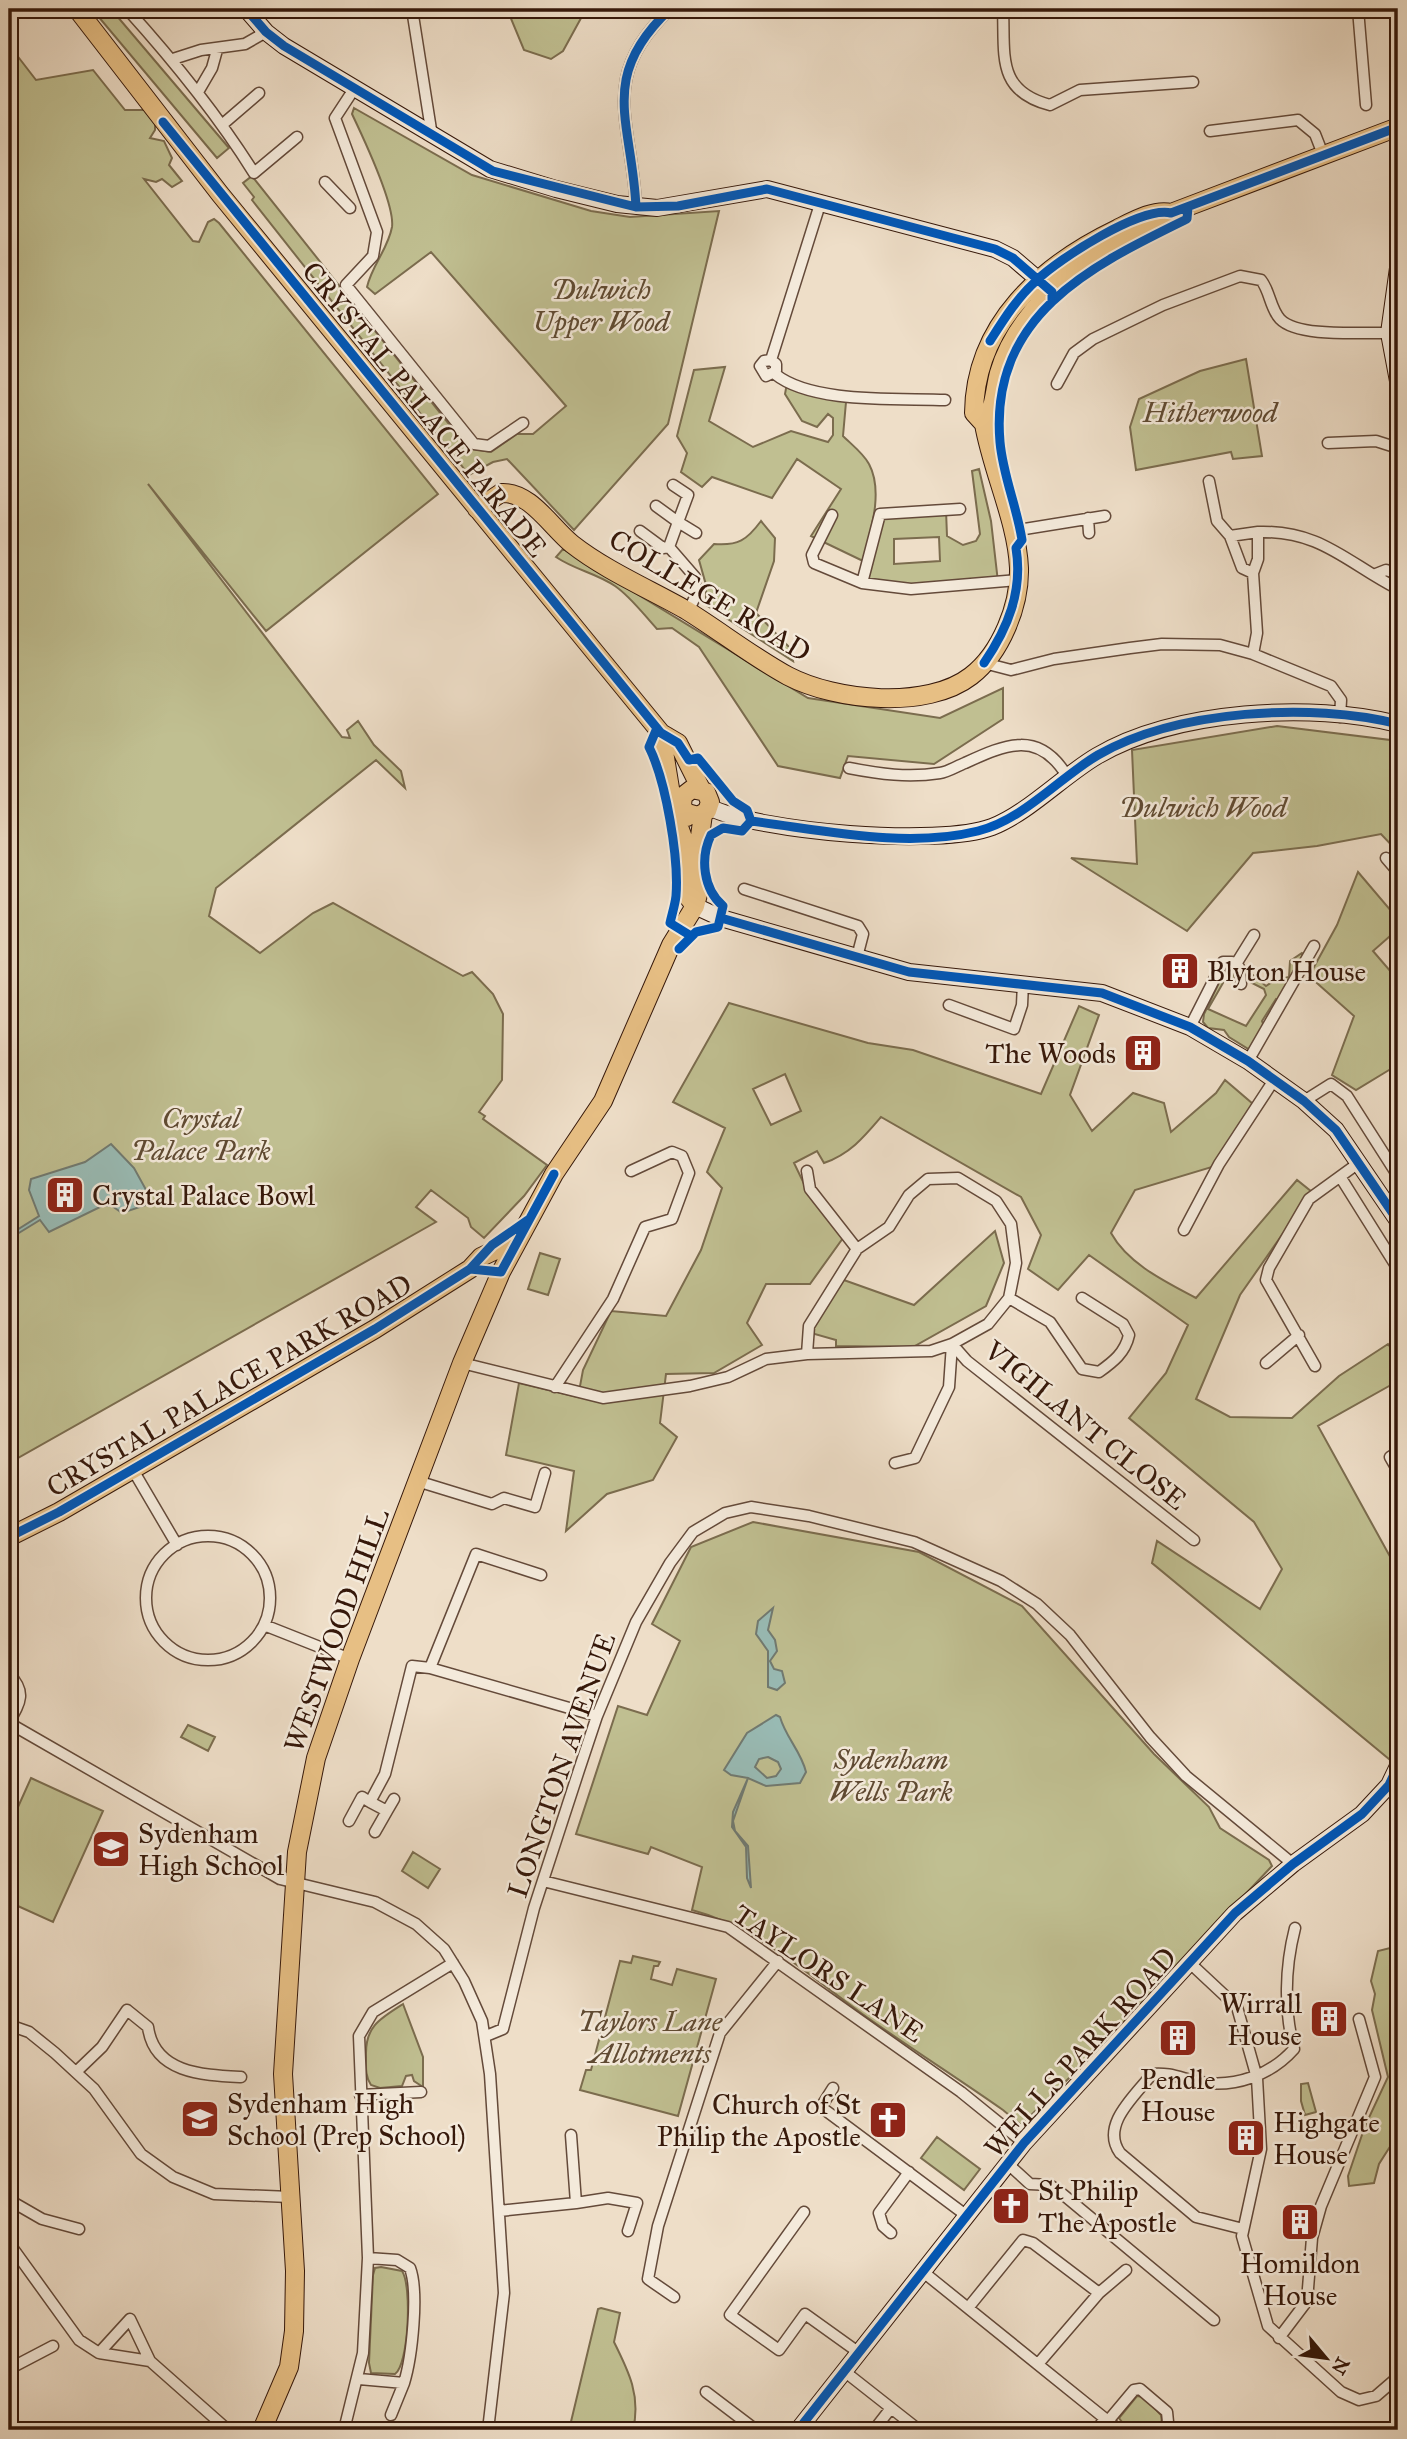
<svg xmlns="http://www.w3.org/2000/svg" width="1407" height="2439" viewBox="0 0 1407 2439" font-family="'IM FELL Great Primer',serif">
<rect width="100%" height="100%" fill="#eedec8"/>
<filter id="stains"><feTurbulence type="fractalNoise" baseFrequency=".00286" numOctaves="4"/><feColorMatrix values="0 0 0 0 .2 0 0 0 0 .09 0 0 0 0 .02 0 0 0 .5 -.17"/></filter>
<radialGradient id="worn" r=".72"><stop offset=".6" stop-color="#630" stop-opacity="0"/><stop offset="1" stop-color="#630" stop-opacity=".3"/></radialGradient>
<path fill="#c0bf91" stroke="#7b6c4e" stroke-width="2" fill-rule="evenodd" d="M92,9H111L229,148L217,158Z
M507,9H586L563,51L551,59L524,50Z
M9,45L36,80L93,70L125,110H147L155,118V130L150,138L164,141L172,158L169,165L182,181L172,187L162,179L156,182L144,179L193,241L199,242L208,222L214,219L219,223L438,494L266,631L148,484L342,737L350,738L347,730L358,721L374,745L401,771L405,788L376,760L216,888L209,916L260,953L313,913L333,903L463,976L472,972L493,994L503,1014L502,1080L479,1112L485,1116L483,1119L547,1165L524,1196L484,1238L471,1227L468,1218L431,1190L416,1207L436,1222L9,1463Z
M354,108L472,175L591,211L630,217L719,211L668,424L574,530L507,459L493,462L469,475L252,200L254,197L243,183L252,176L468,448L491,452L517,434H533L566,406L431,252L375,294L367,287C372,265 388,249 392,227C395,205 362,135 352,114Z
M1246,359L1262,456L1233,459L1231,452L1136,470L1130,427L1139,399L1200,371Z
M725,367L709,421L753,447L791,431L828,442L833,435V418L828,414L817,427L802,421L785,394L787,383L846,402L843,436C851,444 864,454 869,464C884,492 870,533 863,561L811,536L841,489L797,459L772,498L712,477L702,487L681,472L687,453L677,436L694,370Z
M979,469L991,521L998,582L911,589L862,583L880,514L946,510L947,536L963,545L976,541L980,534L972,471ZM939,537L940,561L894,564V539Z
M761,521L775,538L774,561L756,613L790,648L793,661L706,605V585L699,560L714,544C738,546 747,540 761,521Z
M563,549L808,698L940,718L1003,688V719L934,764L848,756L840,778L778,766L699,647L672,628L657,629C644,615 631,597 615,586C596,573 575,570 556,557Z
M1277,726L1398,741V852L1381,834L1317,846L1253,853L1187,931L1071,858L1137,864L1132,750Z
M1358,872L1398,919V929L1373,951L1398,980V1073L1394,1067L1356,1090L1332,1075L1354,1016L1309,976L1337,925Z
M1302,953L1311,958C1305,974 1291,987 1280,1001L1276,999L1262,1021L1264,1026L1250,1050L1229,1037L1224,1030L1208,1028L1203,1022L1204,1014L1226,968H1234L1237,981L1227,976L1208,1009L1246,1026L1266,995L1264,989L1246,980L1247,970L1266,986L1275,980L1289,977L1290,961Z
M729,1003L868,1043L913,1050L1041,1094L1079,1006L1099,1015L1070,1095L1092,1131L1133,1093L1164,1103L1171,1132L1216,1093L1225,1080L1253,1104L1212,1167L1135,1190L1111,1233C1128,1264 1166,1282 1196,1298L1297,1180L1312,1192L1240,1295L1196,1399L1230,1417L1292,1418L1339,1376L1388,1344L1398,1358V1381L1318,1426L1398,1571V1753L1395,1764L1152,1563L1157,1541L1260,1609L1282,1569L1254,1522L1129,1418L1166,1373L1188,1325L1089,1255L1058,1290L1028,1269L1041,1235L1021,1197L881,1117C864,1137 850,1154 824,1163L817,1151L794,1163L807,1190L843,1238L810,1284H766L747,1323L762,1345L714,1373L666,1374L660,1423L677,1437L653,1480L607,1494L566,1531L574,1471L506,1455L519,1383L578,1397L583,1370L611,1311L666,1316L701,1250L722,1188L707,1172L725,1128L673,1102ZM785,1074L801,1111L771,1125L753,1089Z
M995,1231L1004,1263L986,1306L913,1347L836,1346V1340L804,1331L841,1279L914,1305Z
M540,1253L560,1259L548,1295L528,1289Z
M753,1522L919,1552L1022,1606L1154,1754L1209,1807L1220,1828L1269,1860L1272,1866L1103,2045L1021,2125L1003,2110C956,2077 907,2046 861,2013C807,1974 757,1927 692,1910L702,1867L651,1847L648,1854L576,1834L618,1706L647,1715L680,1641L652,1624L691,1547Z
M188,1725L215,1737L208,1751L181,1737Z
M31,1778L103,1811L53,1922L9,1902V1827Z
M413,1852L440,1869L428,1888L402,1871Z
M1398,1946V2143L1391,2145L1379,2164L1374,2183L1349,2186L1348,2176L1365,2126L1388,2077L1372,2010L1375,1994L1371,1981L1378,1951Z
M633,1956L660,1962L658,1966H654L651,1979L672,1985L677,1969L716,1979L678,2116L580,2090L586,2070H591L620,1961L631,1963Z
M403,2004L423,2057V2087L414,2081L412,2075L406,2076L402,2086L380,2088L371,2085C365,2076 366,2067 366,2056C365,2027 379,2019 403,2004Z
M1308,2083L1316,2112L1305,2115L1301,2101V2084Z
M937,2137L980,2169L964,2190L921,2158Z
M381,2267L402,2271C412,2285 409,2364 395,2374L371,2373L369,2363L373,2275L375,2268Z
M601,2308L620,2313L614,2342C629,2372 641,2396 633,2430H569L598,2309Z
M1137,2396L1144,2397L1161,2415L1162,2422L1156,2430H1128L1119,2418Z"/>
<path fill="#99bcb6" stroke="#717a71" stroke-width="2" fill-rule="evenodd" d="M111,1144L134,1168L150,1197L146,1205L122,1213L112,1206H102L49,1232L40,1220L9,1239V1235L39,1216L29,1190L31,1179L85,1162Z
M773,1608L768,1630L775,1640L777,1651L770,1661L774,1669L782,1671L785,1683L777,1690L768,1687V1651L756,1634L758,1621Z
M776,1715L780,1717C786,1738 801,1751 806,1772L800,1783L766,1786L748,1778L733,1821L735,1831L748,1846L751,1888L747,1878L746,1847L732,1827L733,1812L748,1778L731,1775L724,1770L747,1733ZM768,1757L778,1762L781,1769L776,1776L767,1778L755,1767L759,1759Z"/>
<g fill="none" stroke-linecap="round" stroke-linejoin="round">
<g stroke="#644a3a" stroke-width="13">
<path id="street" d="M127,9C174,61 217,114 254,173L297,137
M412,9L432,136
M1003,9C1005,55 996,91 1050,105L1080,90L1193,82
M1358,9L1366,105
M173,59L201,50L245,44L266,32
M354,89L335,118L377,232L373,256L346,285L474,444L489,446L523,423
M198,92L212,68L217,50
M223,124L259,93
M1210,131L1298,120L1315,134L1324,157
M325,182L350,208
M636,207C632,121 597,78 670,9
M771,360L776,364V371L766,376L760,366L764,361L771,360L821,201
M775,374C812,404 898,398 945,400
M1057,384L1074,353L1093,339L1163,305L1240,276L1261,280C1270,291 1270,308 1280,319C1298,338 1363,332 1389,333
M1328,443L1376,441L1398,448
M1209,481L1217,521L1230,536L1258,532V559L1253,573L1257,633L1253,654
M656,506L678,522L688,495L673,485
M832,515L812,555L814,563L862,583L911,589L1018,580
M1088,518L1089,533
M640,531L663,548L669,547
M1012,531L1105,516
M1258,532C1321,530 1347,563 1398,589
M1230,536L1242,568L1253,573
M1376,574L1386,570L1398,574
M862,583L880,514L960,509
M688,612L695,597V577L669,547L678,522L696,533
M984,663L1011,670L1054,659L1130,648L1162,644L1220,645L1253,654L1331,686L1341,700L1340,717
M849,768C880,774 908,778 940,773C948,772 957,766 965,763C1006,744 1039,730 1067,776
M1386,858L1398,872
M744,889L858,926L863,934L857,957
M1236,964L1254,935
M949,1005L1014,1029L1022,1005L1023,983
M1190,1027L1223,962H1232L1239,967L1241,984
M1248,1061L1314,946
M1304,1101L1331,1084L1347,1096L1398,1176
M807,1171L810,1189L857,1249
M1341,1178L1398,1269
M1184,1230L1219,1164L1274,1080
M1009,1298L1050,1322L1082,1369L1099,1372C1113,1362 1125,1353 1129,1335L1123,1324L1082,1298
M952,1344L967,1361L1194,1540
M462,1363L603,1398L690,1386L728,1377L766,1359L807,1354L931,1351L952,1344L988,1324L1009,1298L1016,1263L1011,1224L996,1201L958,1178L928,1179L909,1195L889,1227L857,1249L809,1326L807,1354
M1266,1363L1299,1335
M1315,1366L1266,1280L1269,1268L1309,1199L1360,1162
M555,1387L613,1299L645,1227L672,1219L689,1173L682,1156L672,1152L631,1171
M1398,1452L1390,1457L1398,1471
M895,1463L915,1458L949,1387L952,1344
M133,1470L177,1545
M417,1481L492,1504L504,1498L535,1507L545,1473
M146 1598a62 62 0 1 1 124 0a62 62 0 1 1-124 0Z
M541,1575L476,1554L430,1668L597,1716
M264,1625L350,1659
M9,1674C27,1692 20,1703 9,1722
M9,1723L280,1879L375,1902L416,1924L444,1949L464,1981L482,2021L490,2074L504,2293L488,2430
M387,1811L394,1799
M349,1821L362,1797L370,1802
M375,1832L387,1811L370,1802L385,1774L412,1666L430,1668
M543,1881L728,1927L961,2092L1024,2143
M1191,1964L1237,2007L1257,2078L1261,2149L1242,2236L1268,2326L1341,2392L1359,2400L1376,2396L1398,2377
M9,2025L29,2032L55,2053L94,2089L141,2154L173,2177L214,2194L290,2197
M486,2036L503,2029L534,1908L579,1770L597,1716L636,1622L670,1563L693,1532L725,1513L751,1507L809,1516L914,1542L1001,1581L1037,1604L1070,1635L1150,1737L1186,1776L1293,1864
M76,2072L102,2047L127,2010L148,2027C154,2073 202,2075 241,2077
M833,2088L821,2107L967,2216
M360,2095L421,2092
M1007,2163L1030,2184L1050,2185L1060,2192L1214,2320
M9,2200L42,2219L79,2229
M576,2203L608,2198L637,2203L628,2231
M499,2211L576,2203L571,2135
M804,2212L730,2315L779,2350L805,2314L858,2352
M1243,2229L1196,2217L1120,2153C1100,2125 1135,2096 1152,2074C1170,2072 1183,2079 1200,2082C1235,2088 1271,2075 1294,2049C1284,2010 1285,1967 1295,1928
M891,2233L883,2226L879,2213L909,2172
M9,2243L79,2340L99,2353L150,2361L228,2430
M922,2271L1108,2421
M1099,2293L1126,2270
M674,2297L648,2279L658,2226L720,2033L778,1961
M968,2308L1023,2240L1033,2243L1099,2293L1038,2364
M1279,2338L1307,2301L1312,2238L1321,2206L1375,2077L1359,2019
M99,2353L130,2319L150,2361
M9,2369L53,2346
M844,2371L919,2430
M359,2379L404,2383C412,2357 419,2292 410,2268L397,2260L368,2258
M706,2392L756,2430
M391,2415L404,2383
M344,2430L363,2353L368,2258L359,2036L373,2012L453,1963
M874,2430L891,2408
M1096,2430L1105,2419
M1119,2430L1108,2421L1134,2390L1140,2389L1167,2412L1168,2422L1162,2430"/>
</g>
<g stroke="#36180a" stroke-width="18">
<path id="secondary" d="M246,9L266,32L284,46L490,169L556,189L617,204L657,208L767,189L995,249L1013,258L1048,288
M1398,268L1389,333L1398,381
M709,807C759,832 939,847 992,827C1028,813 1063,776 1097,756C1175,710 1312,702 1398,724
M695,906L721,918L909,972L1102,993L1190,1027L1248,1061L1304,1101L1336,1130L1398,1221
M798,2430L1024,2143L1235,1913L1293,1864L1362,1814L1389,1785L1398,1766"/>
</g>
<g stroke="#36180a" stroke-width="20">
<path id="primary" d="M77,9L220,194L661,733L678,743L701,789
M984,424C995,408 994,392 999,373C1007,345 1023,321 1043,300C1063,279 1087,262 1111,247C1130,236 1159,231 1171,213L1398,127
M477,509L501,493C530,491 551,527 572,544C605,570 649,589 686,610C720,631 753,657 788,676C836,701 927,710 971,676C1001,653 1020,605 1019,568C1017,521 992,471 984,424L974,413C975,324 1042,265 1117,229C1133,221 1154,209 1171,213
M661,733L674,813L683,838L685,893L695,906
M687,817L682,805L683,796L692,789L706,792L710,802L707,811L698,816L687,813
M9,1537L59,1512L375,1329L470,1269L481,1257L517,1240
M262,2430L289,2367L294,2331L295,2271L283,2074L297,1852L316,1758L350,1659L462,1363L501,1272L554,1174L603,1101L671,945L695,906L699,890L697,859L703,814"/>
</g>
<use href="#street" stroke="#f4eadb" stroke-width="10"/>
<use href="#secondary" stroke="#f4eadb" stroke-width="16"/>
<use href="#primary" stroke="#e7bf84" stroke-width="18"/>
<g stroke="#f4eadb" stroke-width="13">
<path id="cycleway" d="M246,9L266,32L284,46L493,171L636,207L678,206L767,189L995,249L1013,258L1052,292V301
M163,122L661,733L678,743L689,760L698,758L733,801L747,810L751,821
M636,207C632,121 597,78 670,9
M990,341C1004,319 1017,298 1037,280C1060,258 1141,206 1171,213L1398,127
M984,663C1008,628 1023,591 1016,548L1022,540C1017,507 1003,476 1000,442C989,315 1091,266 1187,219L1188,207
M657,728L649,747C666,781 679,858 676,896C675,905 672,914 670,923L691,936
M751,821C823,830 906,849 978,831C1023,820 1059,778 1098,755C1176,710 1312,702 1398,724
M721,918L909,972L1102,993L1190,1027L1248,1061L1304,1101L1336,1130L1398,1221
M679,949L696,932L718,927L723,906C703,889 700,858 711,835L723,828L742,831L751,821
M470,1269L501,1272L554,1174
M9,1537L59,1512L375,1329L470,1269L492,1245L528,1220
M798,2430L1024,2143L1235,1913L1293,1864L1362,1814L1389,1785L1398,1766"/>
</g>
<use href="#cycleway" stroke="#0057b8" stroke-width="9"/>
</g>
<defs>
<g id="building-square" transform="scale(2.0125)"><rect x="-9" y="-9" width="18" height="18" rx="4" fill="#8f2418" stroke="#f4eadb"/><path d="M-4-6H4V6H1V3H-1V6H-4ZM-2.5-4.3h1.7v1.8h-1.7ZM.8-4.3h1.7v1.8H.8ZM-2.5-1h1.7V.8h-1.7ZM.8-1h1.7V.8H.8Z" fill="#fff"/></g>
<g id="school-square" transform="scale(2.0125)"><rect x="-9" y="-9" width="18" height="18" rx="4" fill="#8f2418" stroke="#f4eadb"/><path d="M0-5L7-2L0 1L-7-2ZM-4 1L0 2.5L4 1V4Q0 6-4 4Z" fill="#fff"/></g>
<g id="church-square" transform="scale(2.0125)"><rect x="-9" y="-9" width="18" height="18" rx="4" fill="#8f2418" stroke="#f4eadb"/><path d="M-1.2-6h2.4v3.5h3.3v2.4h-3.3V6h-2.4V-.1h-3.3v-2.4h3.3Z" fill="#fff"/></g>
</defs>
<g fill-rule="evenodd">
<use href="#building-square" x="1180" y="971"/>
<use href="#building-square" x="1143" y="1053"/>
<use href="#building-square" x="65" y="1195"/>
<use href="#school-square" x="111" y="1849"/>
<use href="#building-square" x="1329" y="2019"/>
<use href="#building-square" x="1178" y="2038"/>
<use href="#school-square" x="200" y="2119"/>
<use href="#church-square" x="888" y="2120"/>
<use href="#building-square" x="1246" y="2138"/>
<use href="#church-square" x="1011" y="2206"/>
<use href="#building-square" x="1300" y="2222"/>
</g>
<g text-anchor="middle" stroke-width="5" stroke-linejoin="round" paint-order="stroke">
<g font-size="28" font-style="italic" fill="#5f4a32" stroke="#f4eadb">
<text x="601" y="299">Dulwich<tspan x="601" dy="32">Upper Wood</tspan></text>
<text x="1210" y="422">Hitherwood</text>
<text x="1203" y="817">Dulwich Wood</text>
<text x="201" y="1128">Crystal<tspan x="201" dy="32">Palace Park</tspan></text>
<text x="891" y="1769">Sydenham<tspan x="891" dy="32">Wells Park</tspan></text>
<text x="650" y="2031">Taylors Lane<tspan x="650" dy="32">Allotments</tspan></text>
</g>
<g font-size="28" fill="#36180a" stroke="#f4eadb">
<text transform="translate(425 409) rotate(51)" y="10">CRYSTAL PALACE PARADE</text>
<text transform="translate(710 595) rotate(31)" y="10">COLLEGE ROAD</text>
<text transform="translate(229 1385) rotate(-30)" y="10">CRYSTAL PALACE PARK ROAD</text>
<text transform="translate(1086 1425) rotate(39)" y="10">VIGILANT CLOSE</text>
<text transform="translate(336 1630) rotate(-70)" y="10">WESTWOOD HILL</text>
<text transform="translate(561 1765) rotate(-71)" y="10">LONGTON AVENUE</text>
<text transform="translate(829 1973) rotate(34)" y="10">TAYLORS LANE</text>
<text transform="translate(1080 2052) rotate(-48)" y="10">WELLS PARK ROAD</text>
</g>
<g font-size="28" fill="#36180a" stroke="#f4eadb" text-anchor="start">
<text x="1207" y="981">Blyton House</text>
<text x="1116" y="1063" text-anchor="end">The Woods</text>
<text x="92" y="1205">Crystal Palace Bowl</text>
<text x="138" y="1843">Sydenham<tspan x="138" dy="32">High School</tspan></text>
<text x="1302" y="2013" text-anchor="end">Wirrall<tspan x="1302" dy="32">House</tspan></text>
<text x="1178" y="2089" text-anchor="middle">Pendle<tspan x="1178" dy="32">House</tspan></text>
<text x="227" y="2113">Sydenham High<tspan x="227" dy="32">School (Prep School)</tspan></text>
<text x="861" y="2114" text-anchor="end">Church of St<tspan x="861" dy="32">Philip the Apostle</tspan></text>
<text x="1273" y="2132">Highgate<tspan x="1273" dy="32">House</tspan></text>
<text x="1038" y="2200">St Philip<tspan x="1038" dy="32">The Apostle</tspan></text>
<text x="1300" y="2273" text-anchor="middle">Homildon<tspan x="1300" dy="32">House</tspan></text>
</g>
</g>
<rect width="1407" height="2439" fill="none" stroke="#eedec8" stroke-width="35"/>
<rect x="10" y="10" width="1386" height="2418" fill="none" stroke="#36180a" stroke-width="3.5"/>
<rect x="18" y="18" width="1372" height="2404" fill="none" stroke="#36180a" stroke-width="2"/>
<g transform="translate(1326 2358) rotate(119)" stroke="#f4eadb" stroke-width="5" paint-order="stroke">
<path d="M0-5L12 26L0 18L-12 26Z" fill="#36180a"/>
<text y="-10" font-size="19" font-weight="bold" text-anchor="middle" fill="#36180a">N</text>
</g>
<rect width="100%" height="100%" filter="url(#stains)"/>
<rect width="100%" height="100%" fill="url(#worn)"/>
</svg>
